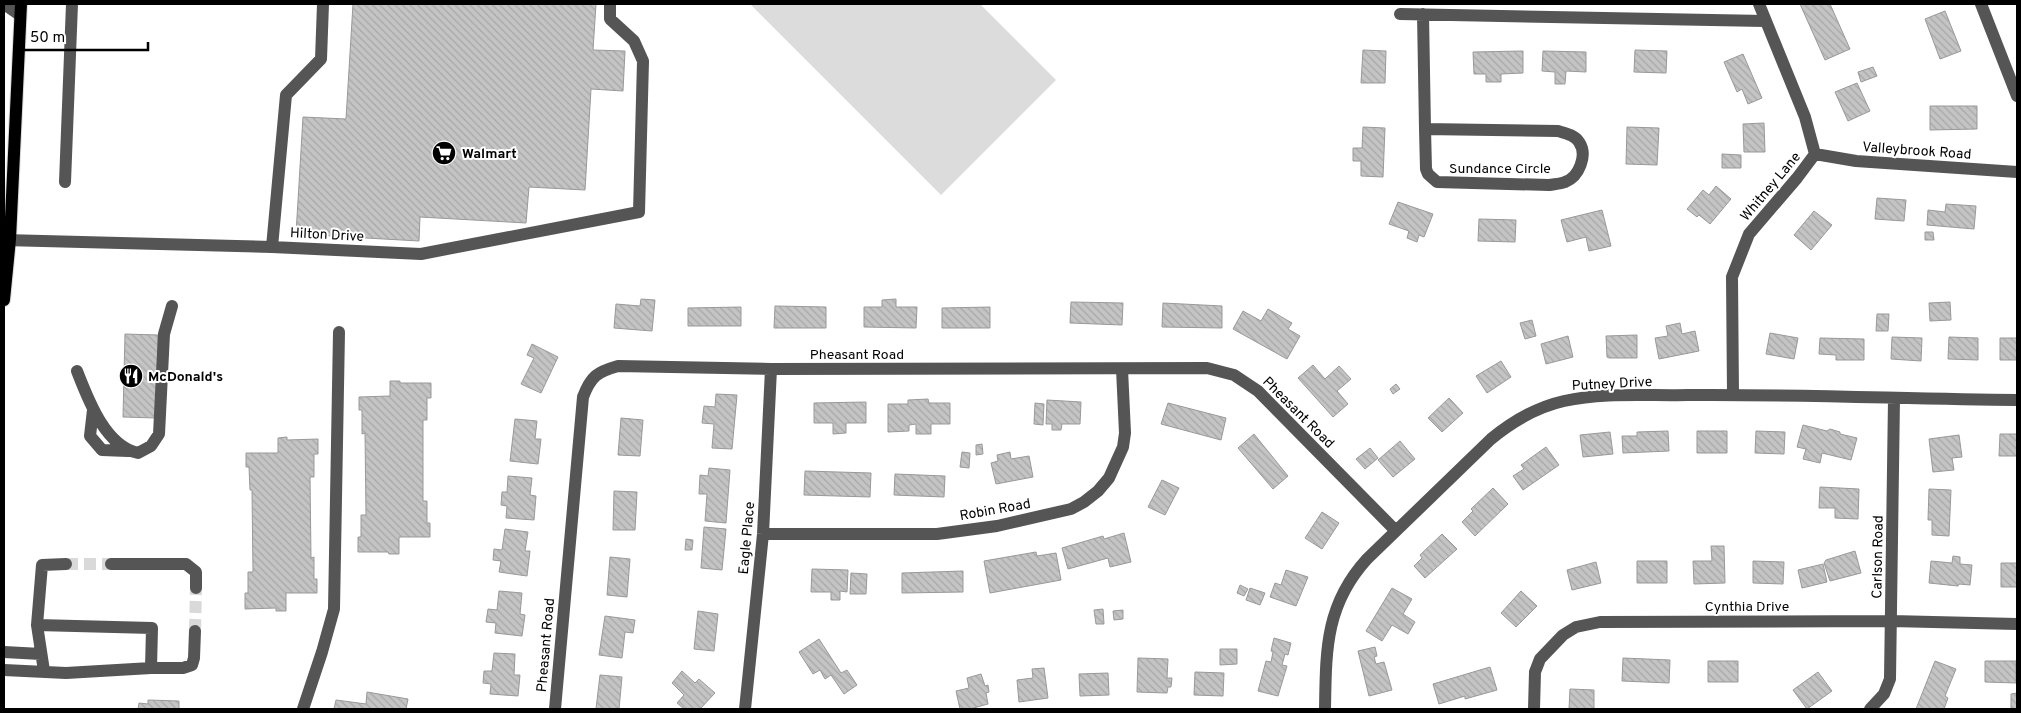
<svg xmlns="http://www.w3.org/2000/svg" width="2021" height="713" viewBox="0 0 2021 713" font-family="Overpass,sans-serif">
<defs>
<pattern id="building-back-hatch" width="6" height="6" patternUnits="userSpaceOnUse" patternTransform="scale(1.25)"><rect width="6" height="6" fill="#c4c4c4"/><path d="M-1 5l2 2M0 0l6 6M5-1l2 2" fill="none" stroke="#a7a7a7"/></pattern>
</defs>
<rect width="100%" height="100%" fill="#fff"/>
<path fill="#dcdcdc" d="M750,4H980L1056,80L941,195Z"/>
<path fill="url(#building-back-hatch)" stroke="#999" d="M353,4H596L593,50L625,51L623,91L591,89L585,190L529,187L526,223L420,217L419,241L296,234L303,117L346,119Z
M1800,4H1830L1850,49L1825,60Z
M1945,11L1961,51L1940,59L1925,19Z
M1363,50L1386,51L1385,83H1361Z
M1635,50L1667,51L1666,73L1634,72Z
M1523,51V73L1501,74V82H1486V74H1474L1473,52Z
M1543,51L1586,52V72L1566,71L1565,84H1555V72L1542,71Z
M1743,54L1762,98L1748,104L1742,89L1737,92L1724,62Z
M1873,67L1877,76L1861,82L1858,72Z
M1857,83L1870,111L1848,121L1835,92Z
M1930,106H1977V129L1930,130Z
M1764,123L1765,152H1744L1743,124Z
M1363,127L1385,128L1383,177L1361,176V161H1353V148H1362Z
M1627,127L1659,128L1657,165L1626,164Z
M1722,154L1741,155V168H1722Z
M1716,186L1731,199L1710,224L1699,215L1697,217L1687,209L1703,190L1709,195Z
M1877,198L1906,200L1904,221L1875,219Z
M1398,202L1433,214L1424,237L1419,235L1417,242L1407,238L1409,231L1389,224Z
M1946,204L1976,206L1974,229L1927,225L1928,210L1945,212Z
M1602,210L1611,246L1589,251L1586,237L1567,242L1561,220Z
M1814,211L1832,225L1811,250L1794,235Z
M1479,219L1516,220L1515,242L1478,241Z
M1925,232H1933L1934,240H1925Z
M641,299L655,300L652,331L614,328L616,304L640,306Z
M896,299V307H917L916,328L864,327V307H882V300Z
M1071,302L1123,303L1122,325L1070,323Z
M1950,302L1951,320L1930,321L1929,303Z
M1163,303L1222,306V328L1162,327Z
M775,306L826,307V328H774Z
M741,307V326H688V308Z
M990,307V328H942V308Z
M1268,309L1292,323L1288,329L1300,336L1287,359L1233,329L1243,311L1261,321Z
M1877,314H1889L1888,331H1876Z
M1532,320L1536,336L1525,339L1520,323Z
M1680,323L1682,334L1695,331L1699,351L1659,359L1655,338L1668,336L1666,326Z
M1770,333L1798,338L1794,359L1766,354Z
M125,334L158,335L156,418L123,417Z
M1637,335V358H1609L1607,357L1606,336Z
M1568,336L1573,357L1546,364L1541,344Z
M1892,337L1922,338L1921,361L1891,359Z
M1949,337L1978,338V360L1948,359Z
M1820,338L1864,339V360H1836V355L1819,354Z
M2000,338H2017V360H2000Z
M532,344L558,357L541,393L521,384L534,358L527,355Z
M1501,361L1511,377L1487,393L1476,376Z
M1313,365L1325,379L1339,366L1351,379L1337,391L1348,404L1333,417L1298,378Z
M390,381H400V383H431V398H427V420H423V501H427V523H430V537H399V554H389L388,552H358V537H361V515H366L365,433L362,434V410H359V397L390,396Z
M1396,384L1400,389L1393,394L1390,389Z
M716,394L737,395L732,449L712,448L714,424L702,423L704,406L715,407Z
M1449,398L1463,413L1442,432L1428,418Z
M928,399L929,403H950V424H931V434H916V424L909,425V431L888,432V404H908V400Z
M1047,400L1081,402L1080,424H1062L1061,430H1052V424H1046Z
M866,402V423H846V433L833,434V423H814V403Z
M1035,403L1044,404L1043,425L1034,424Z
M1168,403L1226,418L1221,440L1161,424Z
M621,418L643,420L640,456L618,455Z
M515,419L537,421L535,439H541L538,464L510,461Z
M1803,425L1827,431L1830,429L1840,432V434L1857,438L1851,460L1822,453L1820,463L1803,459L1806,449L1797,447Z
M1668,431L1669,451L1623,453L1622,436H1637V432Z
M1697,431H1727V453H1697Z
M1756,431L1785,432L1784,454L1755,453Z
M1610,432L1613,454L1583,457L1580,435Z
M1254,434L1288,476L1273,489L1238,448Z
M2000,434H2017V456H1999Z
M1959,435L1962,457L1952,458L1954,470L1933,472L1929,439Z
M287,437V440L318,439V454H314V477H310L311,558L314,557V579H317V593H286V611H276V608L245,609V593H248V572H253L252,490H250L249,467H246V453H278V438Z
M1400,441L1415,459L1393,477L1378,460Z
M982,444L983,454L976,455V445Z
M1546,447L1559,465L1523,490L1513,476L1524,469L1521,465Z
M1370,448L1378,458L1365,469L1356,459Z
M962,452L970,453L969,468L960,467Z
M1010,452L1011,459L1029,456L1033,477L996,484L991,463L998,461L997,455Z
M709,468L730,470L726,523L705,521L707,494H699L700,475L708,476Z
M805,471L871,473L870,497L804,495Z
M895,474L945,476L944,497L894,495Z
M508,476L532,478L530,495L536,496L534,520L506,518L507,506L501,505L502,492H507Z
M1162,480L1179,488L1165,515L1148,507Z
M1820,487L1859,489L1858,519L1835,518V508H1819Z
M1493,488L1508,504L1475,536L1462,522L1473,511L1471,509Z
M1929,489L1951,490L1949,536L1932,535V520H1928Z
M614,491L637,492L635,530H613Z
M1322,512L1339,523L1322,549L1305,538Z
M704,527L726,529L722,570L701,568Z
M505,529L528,532L525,551H530L527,576L499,572L501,561L493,560L494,549L502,550Z
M1124,533L1131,562L1110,567L1108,558L1068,569L1062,548L1103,536L1104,539Z
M1442,534L1457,549L1425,578L1414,566L1422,558L1420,555Z
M686,539L693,540L692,550H685Z
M1711,546H1724L1725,583L1694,584L1693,561H1712Z
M1855,551L1861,573L1830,581L1824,563L1826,560Z
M1036,552L1037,556L1056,553L1061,580L990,593L984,561Z
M1953,556L1960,557V564L1972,565L1970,585L1959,584L1958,586L1929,583L1931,561L1952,563Z
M610,557L630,559L627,597L607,595Z
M1637,561H1667V583H1637Z
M1753,561L1784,562L1783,584L1753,583Z
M1596,562L1601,583L1572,590L1567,570Z
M2001,563H2017V587H2001Z
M1823,564L1827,582L1802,588L1798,570Z
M812,569L848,570L847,592L840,591V600H831V592H811Z
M1286,570L1308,577L1296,606L1270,597L1275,583L1281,585Z
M963,571V592L902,593V573Z
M851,573L867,574L866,594H850Z
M1240,585L1248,589L1244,596L1237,593Z
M1250,588L1265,593L1260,605L1246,600Z
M1392,588L1412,599L1403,614L1415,622L1408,634L1392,625L1382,641L1366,631Z
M499,591L522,593L520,614L525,615L522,636L495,633L496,623L486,622L488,609L497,610Z
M1521,591L1537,606L1516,627L1501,613Z
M1103,609L1104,624H1096L1094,610Z
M1123,610V619L1114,620L1113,611Z
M698,611L718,614L714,651L694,649Z
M605,616L635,620L633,633L625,632L622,658L599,655Z
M1274,638L1291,643L1288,655L1285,654L1282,665L1287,666L1278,696L1258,691L1266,661L1271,662L1273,652L1271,651Z
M819,639L841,673L847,670L857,685L844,694L831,675L825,679L820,670L813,674L799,652Z
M1375,647L1377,656L1374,657L1376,664L1384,662L1392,690L1369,696L1358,651Z
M1220,649H1237V664L1220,665Z
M494,653L515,654L514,675H520L518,696L490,694L491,684L483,683L484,671H492Z
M1138,658L1168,659L1167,678H1172L1171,687H1168L1167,693L1137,692Z
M1623,658L1670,660L1669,683L1622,681Z
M1708,661H1738V682H1708Z
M1935,661L1956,669L1945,696L1948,698L1944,709H1916Z
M1985,661H2016V683L1985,682Z
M1490,667L1497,690L1465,699V696L1439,704L1433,684Z
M1044,668L1048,698L1019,702L1017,680L1033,678L1032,669Z
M682,671L695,683L699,679L715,693L700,709H684L677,703L684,695L672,683Z
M1195,672L1224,673L1223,696L1194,695Z
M1818,672L1832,691L1807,709L1793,690Z
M1108,673L1109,695L1080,696L1079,674Z
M981,674L985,686L988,685L989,692L986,693L988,704L970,709H960L956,691L969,688L967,678Z
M600,675L622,677L619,709H596Z
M1570,689L1594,690V709H1569Z
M367,692L408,699L406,709H334L336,700L366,704Z
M2017,693V709H2011V694Z
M148,700L179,701V709H138L139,703L148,704Z"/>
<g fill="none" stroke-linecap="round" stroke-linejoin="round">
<path stroke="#d9d9d9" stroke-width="12" stroke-dasharray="12 6" stroke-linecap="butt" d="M66,564H111
M195,631L196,588"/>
<g stroke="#dbdbdb" stroke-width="14">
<path id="major" d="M4,300L10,239L21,4"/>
</g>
<path stroke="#555" stroke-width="12" d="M4,4L20,15
M1981,4L2017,96
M1400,14L1765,21
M1423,14L1425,129
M1425,129L1558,131C1565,133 1575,135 1579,142C1588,155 1579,177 1565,182C1560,184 1554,184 1549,185L1437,182L1428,174L1426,169Z
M1815,154L1856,161L2017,172
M65,182L72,4
M4,240L272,247L421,254L639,212L643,61L634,41L610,19V4
M272,247L286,95L321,59L323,4
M77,371C88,399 105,446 138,453L151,446L159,434L164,334L172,306
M1733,394L1732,277L1749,234L1797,178L1815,154L1805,117L1759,4
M93,410L90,436L102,450L128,451
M763,534H937L997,526L1071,509L1084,502L1098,491L1109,478L1123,447L1125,433L1122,369
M111,564H186L196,572V588
M37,625L152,628L151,668
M4,652L41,654
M4,670L66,673L151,668H183L192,665L194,658L195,631
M44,671L37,625L42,565L66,564
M303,709L322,652L334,609L339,332
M555,709L583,397C591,376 597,372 618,366L771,369L1207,368L1234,375L1258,391L1396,531
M745,709L763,534L771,369
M1325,709C1326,651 1325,605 1367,559L1491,439C1513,421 1537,407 1564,401C1604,392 1648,396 1688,395C1798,394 1908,399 2017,400
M1534,709L1535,672L1540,659L1563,635L1576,627L1600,622L1891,621L2017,624
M1870,709L1884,694L1890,679L1894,399"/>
<use href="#major" stroke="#000" stroke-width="12"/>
</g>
<defs>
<g id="supermarket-disc" transform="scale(1.25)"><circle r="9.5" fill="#000" stroke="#fff"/><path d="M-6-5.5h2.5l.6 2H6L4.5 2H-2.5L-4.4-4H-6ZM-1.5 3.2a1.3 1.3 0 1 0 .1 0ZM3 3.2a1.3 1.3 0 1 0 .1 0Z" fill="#fff"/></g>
<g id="restaurant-disc" transform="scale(1.25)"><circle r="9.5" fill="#000" stroke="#fff"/><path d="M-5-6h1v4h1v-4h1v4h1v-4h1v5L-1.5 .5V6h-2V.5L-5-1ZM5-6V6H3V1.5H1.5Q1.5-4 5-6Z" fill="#fff"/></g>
</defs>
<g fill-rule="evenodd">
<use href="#supermarket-disc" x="444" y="153"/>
<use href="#restaurant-disc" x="131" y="376"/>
</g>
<g text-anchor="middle" stroke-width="4" stroke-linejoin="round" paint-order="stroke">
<g font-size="14" fill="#000" stroke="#fff">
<text transform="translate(1917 150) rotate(4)" y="5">Valleybrook Road</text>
<text x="1500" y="173">Sundance Circle</text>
<text transform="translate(1770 186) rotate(-50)" y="5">Whitney Lane</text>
<text transform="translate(327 234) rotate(3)" y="5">Hilton Drive</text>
<text x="857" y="359">Pheasant Road</text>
<text transform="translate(1612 383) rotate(-3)" y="5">Putney Drive</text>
<text transform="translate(1299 412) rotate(45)" y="5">Pheasant Road</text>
<text transform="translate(995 509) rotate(-10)" y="5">Robin Road</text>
<text transform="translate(746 538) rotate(-85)" y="5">Eagle Place</text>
<text transform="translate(1877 557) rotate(-89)" y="5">Carlson Road</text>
<text x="1747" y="611">Cynthia Drive</text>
<text transform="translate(545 645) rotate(-85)" y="5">Pheasant Road</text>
</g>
<g font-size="14" font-weight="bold" fill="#000" stroke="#fff" text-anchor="start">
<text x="462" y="158">Walmart</text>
<text x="148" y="381">McDonald's</text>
</g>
</g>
<rect width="2021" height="713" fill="none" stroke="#000000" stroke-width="10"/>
<path d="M22 42v8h126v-8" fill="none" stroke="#000000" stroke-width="2.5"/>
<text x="30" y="42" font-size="15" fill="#000000" stroke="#ffffff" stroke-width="4" paint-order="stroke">50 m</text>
</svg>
